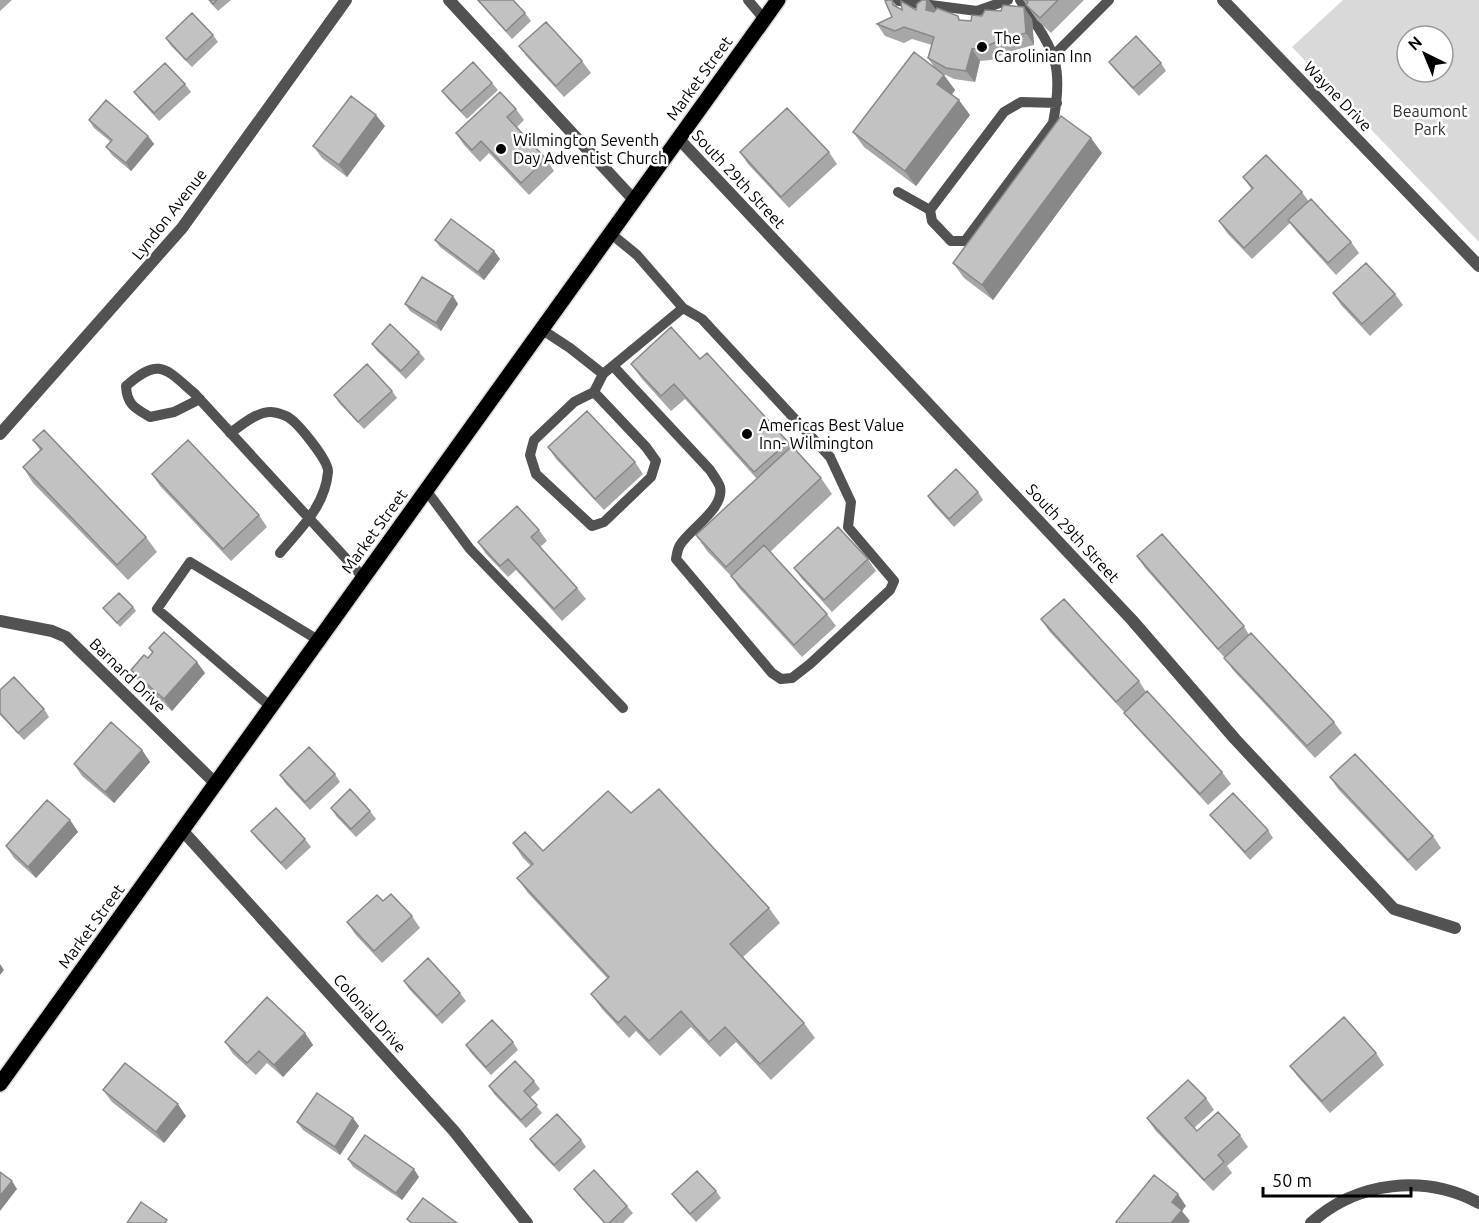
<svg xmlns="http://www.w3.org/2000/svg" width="1479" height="1223" viewBox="0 0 1479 1223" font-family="Ubuntu,sans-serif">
<rect width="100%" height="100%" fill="#fff"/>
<path fill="#d9d9d9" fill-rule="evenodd" d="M1343,0H1479V242L1292,47ZM1407,36H1443V72H1407Z"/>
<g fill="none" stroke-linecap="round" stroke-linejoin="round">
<g stroke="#dbdbdb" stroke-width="18">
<path id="primary" d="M0,1084L778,0"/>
</g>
<path stroke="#525252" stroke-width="10" d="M748,0L764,19
M892,0L977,11L1008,0
M1020,0C1053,50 1065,61 1053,123L965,241H951L932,221L930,210L1004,112L1021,102L1057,103
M1054,55L1109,0
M898,192L930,210
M610,233L637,255L683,308
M541,329L570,348L603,374
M594,392L646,447L656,461L651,477L604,522L592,526L536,474L530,455L534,440L574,402L594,392L603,374L683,308L702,319L830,457L851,502L848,527L894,581L890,590L810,664L792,678L781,679L772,673L676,559C677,554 677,550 680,545C690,529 725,508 720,487C718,481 713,475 710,470L613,366
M200,399L174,412L150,417C135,408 127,405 126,386C159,357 165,368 194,393L363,577
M230,433C242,425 256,412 271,412C275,412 285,415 288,417C298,423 329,461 328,472C325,506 301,528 280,553
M426,490L470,549L623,708
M271,707L157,609L190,562L318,640"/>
<path stroke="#525252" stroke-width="12" d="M449,0L634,200
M1223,0L1479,266
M678,138L1132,620L1235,739L1394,909L1455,928
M0,434L182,228L346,0
M0,621L52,631L66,637L215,783
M182,830L454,1131L527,1223
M1311,1223C1357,1181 1425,1174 1479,1203"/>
<use href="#primary" stroke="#000" stroke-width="15"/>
</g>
<path fill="#a7a7a7" d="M0,0H12L0,11Z
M208,0H231L218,11Z
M477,0H513L525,13L531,21L512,39Z
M892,0L898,7L902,10H916L935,8V11L961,20L971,21L982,16L1032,19L1034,45L1008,52L991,60L980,61L975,82L954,79L942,73L955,90L952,94L970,115L916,186L864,147L853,132L934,67L928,58L932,45L912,39L904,43L885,36L877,24L892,17Z
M1023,0H1084L1051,33L1037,20Z
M213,35L218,42L192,67L171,46L166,38Z
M519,46L582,61L591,73L564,97L528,58Z
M1109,62L1161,63L1166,71L1139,96L1114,69Z
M492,83L498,90L467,119L448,99L442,91Z
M185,84L191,92L159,121L140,100L134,92Z
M516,109L524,120L517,127L546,159L554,171L529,195L489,153L480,162L464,145L456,133Z
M89,120L148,136L154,144L131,171L112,155L106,147L111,142L94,128Z
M385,126L347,177L322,158L313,146Z
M740,152H829L837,164L789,208L748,164Z
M1102,153L993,300L964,278L953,263Z
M1243,177L1302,192L1309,202L1351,242L1359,253L1336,275L1297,232L1290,223L1252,259L1227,233L1219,221L1252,190Z
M435,240L494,251L500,259L484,280L440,247Z
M1333,293L1395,294L1403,305L1370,336L1341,305Z
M453,296L458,304L441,331L410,311L405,304Z
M372,344L419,352L425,359L406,379L377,351Z
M700,359L788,442L821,478L832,494L770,552L827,614L836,626L802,657L739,588L731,576L707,551L696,535L757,479L685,399L671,411L642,379L631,364Z
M392,391L397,398L364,429L339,403L334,395Z
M33,440L146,537L157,552L128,580L33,483L23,467L40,450Z
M548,447L635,462L643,474L604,510L556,459Z
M152,474L259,515L267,527L231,561L160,486Z
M978,492L983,500L954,527L933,504L928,496Z
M539,530L547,541L540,547L577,588L586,599L562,621L516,570L508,577L486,554L478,542Z
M1137,556L1244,626L1249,635L1334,722L1342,733L1315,758L1233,670L1225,658L1145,568Z
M868,559L876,571L832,612L802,579L794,568Z
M133,607L136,611L120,627L103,608Z
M1041,619L1139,681L1146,692L1222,772L1231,784L1208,805L1133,724L1125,713L1049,631Z
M149,648L205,673L172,711L139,682L131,670L148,658L152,653Z
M0,690L44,709L49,717L24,740L0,715Z
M142,750L150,762L114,803L82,776L74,764Z
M335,774L340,782L310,810L285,783L280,775Z
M1330,777L1433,836L1441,848L1416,871L1338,789Z
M331,808L370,811L376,819L356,837L336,816Z
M631,813L769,908L780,923L743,957L804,1023L815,1038L771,1080L736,1042L720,1057L691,1027L660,1056L636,1031L629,1038L602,1009L591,994L607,978L528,893L517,878L531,866L523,858L513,843L543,851Z
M1210,815L1268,830L1273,838L1250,860L1216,822Z
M70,820L78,832L36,878L14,858L6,846Z
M251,831L305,839L311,847L286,870L257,839Z
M383,901L412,916L420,928L382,963L355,934L347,922Z
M404,981L460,993L466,1001L442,1024L409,989Z
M305,1033L313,1045L283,1077L267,1063L256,1075L233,1054L225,1042Z
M513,1042L518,1050L491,1075L471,1053L466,1045Z
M1376,1053L1384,1065L1330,1113L1298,1077L1290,1066Z
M534,1081L540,1089L530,1098L542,1113L526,1128L494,1094L489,1086Z
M103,1090L186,1116L164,1143L112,1102Z
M1206,1098L1214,1110L1194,1128L1197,1131L1240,1135L1248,1147L1227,1166L1232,1173L1213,1191L1155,1130L1147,1118Z
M297,1122L359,1126L340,1155L303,1130Z
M530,1139L581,1140L586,1147L559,1172L535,1147Z
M348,1159L419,1177L402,1200L353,1167Z
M574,1189L627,1206L633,1213L623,1223H604L580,1197Z
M716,1191L721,1198L696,1222L678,1202L672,1194Z"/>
<path fill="#888" d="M927,0H929L935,8L934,21L926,10Z
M1024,7L1032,19L1034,45L1026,33Z
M972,49L980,61L975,82L966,71Z
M944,75L955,90L948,99L937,84Z
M959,100L970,115L916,186L905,171Z
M376,115L385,126L347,177L339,165Z
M148,136L154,144L131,171L126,163Z
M1091,138L1102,153L993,300L982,285Z
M494,251L500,259L484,280L478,272Z
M453,296L458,304L441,331L436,323Z
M197,662L205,673L172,711L164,699Z
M142,750L150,762L114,803L105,792Z
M70,820L78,832L36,878L28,867Z
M0,964L4,970L0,975Z
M305,1033L313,1045L283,1077L274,1065Z
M178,1104L186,1116L164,1143L156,1132Z
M353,1118L359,1126L340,1155L335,1147Z
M414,1169L419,1177L402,1200L396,1193Z
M12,1181L17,1189L0,1211V1196Z
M1178,1194L1186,1206L1182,1211L1190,1221L1188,1223H1171L1172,1202Z"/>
<path fill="#c2c2c2" stroke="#888" stroke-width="1.5" d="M210,0H217L213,4Z
M478,0H513L525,13L506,31Z
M888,0H892L893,5L902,10L901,1L916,10L917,4L922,0H927L926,10L934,12L937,8L958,16L959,20L971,21L972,15L982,16L985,10L1001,11L1003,5L1024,7L1026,33L1000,40L983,48L972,49L966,71L946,68L928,58L934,37L904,27L895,31L877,24L892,17L885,1Z
M1025,0H1058L1040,18L1026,5L1028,2Z
M192,13L213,35L186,60L166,38Z
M546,22L582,61L556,86L519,46Z
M1136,36L1161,63L1133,88L1109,62Z
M914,52L944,75L937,84L959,100L905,171L853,132Z
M473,62L492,83L461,111L442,91Z
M165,63L185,84L154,113L134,92Z
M500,92L516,109L507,117L546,159L521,183L481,141L472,150L456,133Z
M351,96L376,115L339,165L313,146Z
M106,100L148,136L126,163L106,147L112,140L89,120Z
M787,108L829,152L781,197L740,152Z
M1061,116L1091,138L982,285L953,263Z
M1266,155L1302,192L1244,248L1219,221L1253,188L1243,177Z
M1311,199L1351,242L1328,263L1288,220Z
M451,219L494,251L478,272L435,240Z
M1366,263L1395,294L1362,324L1333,293Z
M422,277L453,296L436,323L405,304Z
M390,324L419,352L401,371L372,344Z
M671,327L700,359L707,353L788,442L754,472L674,384L661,396L631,364Z
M367,364L392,391L358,422L334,395Z
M587,411L635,462L595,499L548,447Z
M44,430L146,537L117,565L23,467L42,449L33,440Z
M188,440L259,515L223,549L152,474Z
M792,446L821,478L726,567L696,535Z
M956,469L978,492L949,519L928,496Z
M517,506L539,530L531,537L577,588L554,609L508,559L500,566L478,542Z
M838,527L868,559L824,600L794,568Z
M1162,534L1244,626L1218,649L1137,556Z
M764,545L827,614L794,645L731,576Z
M119,593L133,607L117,623L103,608Z
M1064,599L1139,681L1116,702L1041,619Z
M164,632L197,662L164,699L131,670L144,655L148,658L153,652L149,648Z
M1251,633L1334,722L1307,746L1224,658Z
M14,677L44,709L18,733L0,713V690Z
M1147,691L1222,772L1200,794L1124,713Z
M111,722L142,750L105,792L74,764Z
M309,747L335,774L305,802L280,775Z
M1355,754L1433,836L1408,860L1330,777Z
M350,789L370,811L351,829L331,808Z
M659,789L769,908L730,944L804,1023L760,1064L725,1027L709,1042L681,1011L649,1041L625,1016L618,1023L591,994L609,977L517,878L533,864L513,843L525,832L543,851L608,791L631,813Z
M1233,793L1268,830L1245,852L1210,815Z
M47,800L70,820L28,867L6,846Z
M276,808L305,839L281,863L251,831Z
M391,894L412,916L374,951L347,922L377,895L383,901Z
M428,958L460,993L437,1016L404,981Z
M267,997L305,1033L274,1065L259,1051L247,1063L225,1042Z
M1344,1017L1376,1053L1322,1101L1290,1066Z
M492,1020L513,1042L486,1067L466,1045Z
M515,1061L534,1081L524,1091L537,1105L521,1120L489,1086Z
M125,1063L178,1104L156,1132L103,1090Z
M1188,1080L1206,1098L1185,1118L1197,1131L1218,1112L1240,1135L1218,1155L1224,1162L1204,1180L1147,1118Z
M317,1093L353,1118L335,1147L297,1122Z
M557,1114L581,1140L554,1165L530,1139Z
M365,1135L414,1169L396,1193L348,1159Z
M594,1170L627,1206L609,1223H605L574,1189Z
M697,1171L716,1191L690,1214L672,1194Z
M0,1172L12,1181L0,1196Z
M1154,1175L1178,1194L1172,1202L1182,1210L1171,1223H1118L1116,1222Z
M423,1198L457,1223H412L407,1219Z
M141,1202L167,1220L165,1223H127Z"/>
<g fill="#000" stroke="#fff" stroke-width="2">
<circle cx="982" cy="47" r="6"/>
<circle cx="501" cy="149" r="6"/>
<circle cx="747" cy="434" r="6"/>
</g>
<g text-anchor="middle" stroke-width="5" stroke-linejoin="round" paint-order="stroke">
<g font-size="16" fill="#000" stroke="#fff" text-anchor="start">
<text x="994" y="44">The<tspan x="994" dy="18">Carolinian Inn</tspan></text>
<text x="513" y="146">Wilmington Seventh<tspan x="513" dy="18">Day Adventist Church</tspan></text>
<text x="759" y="431">Americas Best Value<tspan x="759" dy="18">Inn- Wilmington</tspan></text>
</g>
<g font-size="16" fill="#000" stroke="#fff">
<text transform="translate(699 78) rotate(-54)" y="6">Market Street</text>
<text transform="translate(1338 96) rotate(46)" y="6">Wayne Drive</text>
<text transform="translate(739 179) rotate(47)" y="6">South 29th Street</text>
<text transform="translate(169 214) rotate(-52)" y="6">Lyndon Avenue</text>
<text transform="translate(374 531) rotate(-54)" y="6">Market Street</text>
<text transform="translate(1073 533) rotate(47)" y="6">South 29th Street</text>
<text transform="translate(128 675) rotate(44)" y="6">Barnard Drive</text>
<text transform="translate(91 926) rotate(-54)" y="6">Market Street</text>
<text transform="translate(370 1013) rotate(48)" y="6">Colonial Drive</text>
</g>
<g font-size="16" fill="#303030" stroke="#fff">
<text x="1430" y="117">Beaumont<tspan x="1430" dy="18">Park</tspan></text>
</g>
</g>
<g transform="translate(1425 54) rotate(317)"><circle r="28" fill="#ffffff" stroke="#999999" stroke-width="1.5"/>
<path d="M0-4.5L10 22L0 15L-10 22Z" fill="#000000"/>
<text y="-9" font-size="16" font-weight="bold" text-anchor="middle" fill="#000000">N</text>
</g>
<path d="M1263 1187v9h148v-9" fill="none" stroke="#000000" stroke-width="3"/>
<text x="1272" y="1187" font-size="18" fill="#000000" stroke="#ffffff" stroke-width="4.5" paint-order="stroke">50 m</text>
</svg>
